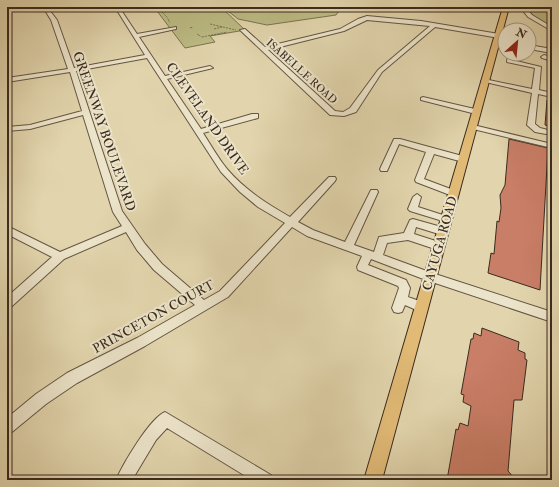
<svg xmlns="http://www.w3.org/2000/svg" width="559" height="487" viewBox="0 0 559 487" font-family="'IM FELL Double Pica',serif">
<rect width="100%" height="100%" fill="#e2d5ad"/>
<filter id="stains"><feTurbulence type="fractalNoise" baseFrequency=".005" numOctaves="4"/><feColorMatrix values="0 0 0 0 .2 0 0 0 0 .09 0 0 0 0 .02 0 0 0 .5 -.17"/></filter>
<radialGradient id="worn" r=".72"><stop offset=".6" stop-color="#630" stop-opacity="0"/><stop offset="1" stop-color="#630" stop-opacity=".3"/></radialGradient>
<path fill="#bcbb84" stroke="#7b7352" d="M154,7H221L245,30L210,36L215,42L185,48Z
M223,7H342L336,15L267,25L238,19Z
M525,7H552V27L534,17Z"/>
<path fill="#c97e67" stroke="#3a2b1f" d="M547,100L552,101V127L545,125Z
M509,139L548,148L540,290L488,273L491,253L494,254L497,221L499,222L501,208L500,195L505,185Z
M482,328L519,342L518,350L525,353V359L527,360L522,400H514L508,471L516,480H447L456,429L458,430L460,423L468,426L471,406L463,402L464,395L461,394L471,339H473L474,333L481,336Z"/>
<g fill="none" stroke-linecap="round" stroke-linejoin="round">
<g stroke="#645642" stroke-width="2">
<path id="minor" d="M43,7H47L57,20L74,68L145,55L115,7H119L137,34L176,27V29L139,37L165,76L210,66L213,68L167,79L201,129L252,114H258V118L203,133C211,145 218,158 227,169C245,190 267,204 290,217L329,177H335L336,179L335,181L298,222L313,230L345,242L371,190H377L378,192L354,245L374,252L379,237L404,233L410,220L413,219L445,228L447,231L442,235L416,227L414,234L442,243L443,246L442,249L438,250L408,240L387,243L383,255L432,273L552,312V322L426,280L371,259L368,265L406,280L410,288L408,297L425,303L427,307L425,311L421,312L405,305L402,312L398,313L394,312L392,308L399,288L398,286L358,270L357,267L362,256L307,236L292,227L228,297L145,346L77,383L46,404L12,432L7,434V418L36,394L67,373L137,338L195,305L154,270L137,250L126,232L64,259L11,307L7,309V297L52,257L7,234V226L60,252L122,226L113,212L83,115L30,129L7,131V127L30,125L82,111L70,72L7,82V78L68,69L51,20ZM147,58L221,172L240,192L258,207L285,223L220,291L204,300L162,264L145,244L122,211L76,71Z
M429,7L449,9L474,7L471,11H449Z
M520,7H525L532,15L552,27V31L528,17Z
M367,16L421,21L505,35V39L435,27L382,72L356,112L344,116L330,115L240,30L245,29L265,47L340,29L358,19ZM367,20L430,26L378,70L350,108L343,112L335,111L268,50L344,31Z
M529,45L552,49V53L529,49Z
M508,54H514L512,60L541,67L539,90L552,93V97L538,94L535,124L540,128L552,131V135L535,132L527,125L532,93L481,81L484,79L532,89L535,68L507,62Z
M544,55L552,57V61L542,58L541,57Z
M423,97L479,110L480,112L476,114L421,100V98Z
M469,124L552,144V148L469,128Z
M394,139H400L466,157V161L463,162L434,154L424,179L456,191L457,193L456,195H450L416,182L415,180L426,152L399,144L387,171H381L380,169Z
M417,194L421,197L418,207L449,217L451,219L449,221L446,222L410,211L408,209L413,197Z
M165,412L271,475L274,480H252L167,428L156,440L132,480H116C123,464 150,418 165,412Z"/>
</g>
<g stroke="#3a2b1f" stroke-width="2">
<path id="major" d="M503,7H509L382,480H364Z"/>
</g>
<path stroke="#3a2b1f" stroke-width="1" stroke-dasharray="0.5 1" stroke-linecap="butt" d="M157,7L167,17L170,23
M210,24L236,30
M190,28L193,27
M214,29L222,27
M197,34L202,37L227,32"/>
<use href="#minor" fill="#ece4ca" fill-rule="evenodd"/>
<use href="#major" fill="#e1ba76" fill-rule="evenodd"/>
</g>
<g text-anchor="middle" stroke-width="4" stroke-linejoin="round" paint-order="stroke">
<g font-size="11" fill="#3a2b1f" stroke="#ece4ca">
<text transform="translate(302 71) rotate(42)" y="4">ISABELLE ROAD</text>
</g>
<g font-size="13" fill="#3a2b1f" stroke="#ece4ca">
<text transform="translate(208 118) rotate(55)" y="5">CLEVELAND DRIVE</text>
<text transform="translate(105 131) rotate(71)" y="5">GREENWAY BOULEVARD</text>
<text transform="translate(439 243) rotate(-74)" y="5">CAYUGA ROAD</text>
<text transform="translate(153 316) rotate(-29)" y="5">PRINCETON COURT</text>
</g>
</g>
<rect width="559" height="487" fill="none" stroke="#e2d5ad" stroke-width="24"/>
<rect x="8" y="8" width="543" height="471" fill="none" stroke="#3a2b1f" stroke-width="2"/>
<rect x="12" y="12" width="535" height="463" fill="none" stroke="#3a2b1f"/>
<g transform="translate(517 42) rotate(27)"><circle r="19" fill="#ece4ca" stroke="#a59a86"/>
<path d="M0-3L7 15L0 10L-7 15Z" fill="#8f2418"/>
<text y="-6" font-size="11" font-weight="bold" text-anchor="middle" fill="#3a2b1f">N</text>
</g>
<rect width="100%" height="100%" filter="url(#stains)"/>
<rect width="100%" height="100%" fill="url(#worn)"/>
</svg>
